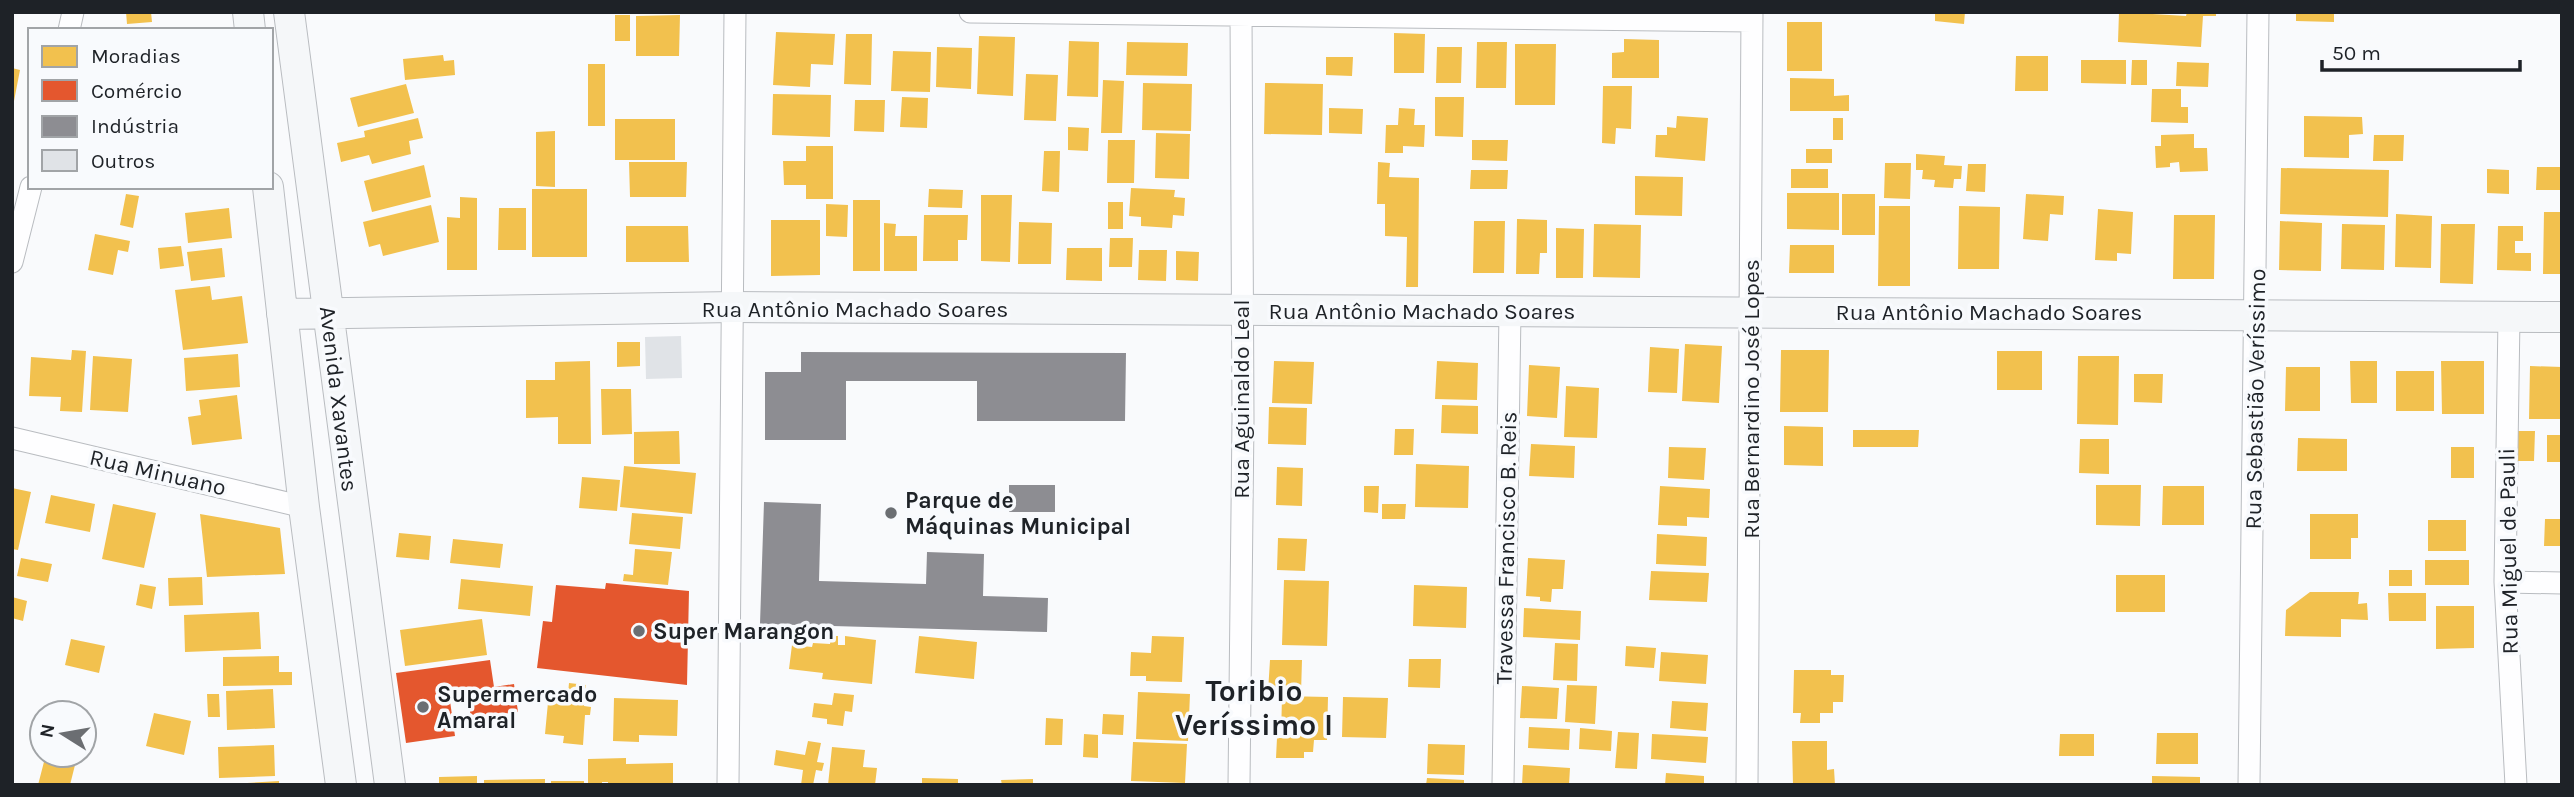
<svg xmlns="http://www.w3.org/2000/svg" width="2574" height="797" viewBox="0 0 2574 797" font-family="Karla,sans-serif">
<rect width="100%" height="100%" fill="#f9fafc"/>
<path fill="#f2c14e" d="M126,12H151L152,22L127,24Z
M1935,12H1965L1964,24L1935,21Z
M2119,12L2186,16L2187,12H2216V16H2203L2201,47L2118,42Z
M2296,12H2334V22L2296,21Z
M615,15H630V41H615Z
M680,15L679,56H636V16Z
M1787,22H1822V71H1787Z
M776,32L835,34L833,65L811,64L810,87L773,85Z
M1394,33L1425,34L1424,73H1394Z
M846,34H872L871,85L844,84Z
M979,36L1015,37L1013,96L977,94Z
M1624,39L1659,40V78H1612V53L1624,52Z
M1069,41L1099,42L1098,97L1067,96Z
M1127,42L1188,43L1187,76L1126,75Z
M1477,42H1507L1506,88H1476Z
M1515,44H1556L1555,105H1515Z
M937,47L972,48L971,89L936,87Z
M1437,47H1462L1461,83H1436Z
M893,51L931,52L930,92L891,91Z
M443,55L444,61L454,60L455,75L405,80L403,59Z
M2016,56H2048V91H2015Z
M1326,57H1353L1352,76L1326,75Z
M2081,60H2126V84L2081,83Z
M2132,60H2147V85H2131Z
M2177,62L2209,63L2208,87L2176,86Z
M588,64H605V126H588Z
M12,68L20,70L14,101H12Z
M1026,74L1058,75L1056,121L1024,120Z
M1790,78L1834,79V96L1849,95V111H1790Z
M1103,80L1124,81L1122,133H1101Z
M1143,83L1192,84L1191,131L1142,130Z
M1265,83L1323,84L1322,135L1264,134Z
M406,84L414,113L358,127L350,98Z
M1603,86H1632L1631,129L1616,128L1615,144L1602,143Z
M2152,89H2181V107H2188V123L2151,122Z
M773,94L831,95L830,137L772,135Z
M902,97L928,98L927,128L900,127Z
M1435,97H1464L1463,137L1435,136Z
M855,100H885L884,132L854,131Z
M1329,108L1363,109L1362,134L1329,133Z
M1399,108L1415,109L1414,125H1425L1424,147L1403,146V153H1385L1386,125H1398Z
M1677,116L1708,118L1705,161L1655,157L1656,135H1667V127L1676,128Z
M2304,116L2362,117L2363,134L2349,135V158L2304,157Z
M418,118L423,138L409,141L411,154L372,164L369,155L341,162L337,143L365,137L364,131Z
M1833,118H1843V140H1833Z
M615,119H675V160H615Z
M1068,127L1089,128L1088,151L1068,150Z
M555,131V187L536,186V132Z
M1156,133L1190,134L1189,179L1155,178Z
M2194,134V148H2207L2208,171L2180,172L2179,162L2170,163V167L2156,168L2155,146H2161V135Z
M2374,135H2404L2403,161H2373Z
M1108,140H1135L1134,183H1107Z
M1472,140H1508L1507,161L1472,160Z
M806,146H833V199H806V185H784L783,161H806Z
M1806,149H1832V163H1806Z
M1044,151H1060L1059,192L1042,191Z
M1916,154L1945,156L1944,165L1962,166L1961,179H1954L1953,188L1934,187L1935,180L1922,179L1923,170H1916Z
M629,162H687L686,197H630Z
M1378,162L1390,163L1389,177L1419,178L1418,287H1406L1407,237L1385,236V204H1377Z
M1885,163H1911L1910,199L1884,198Z
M1968,164H1986L1985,192L1966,191Z
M424,165L431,197L372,212L364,181Z
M2537,167H2562V190H2536Z
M2281,168L2389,170L2388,217L2280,214Z
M1791,169H1828V188H1791Z
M2487,169L2509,170V194L2487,193Z
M1471,170H1508L1507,189H1470Z
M1635,176L1683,177L1682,216L1635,215Z
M1131,188L1175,190L1174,197L1185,198L1184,216L1173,215L1172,228L1141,226V217L1129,216Z
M532,189H587V257H532Z
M929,189L963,190L962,208L928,207Z
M1787,193H1839V230L1787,229Z
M126,194L139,196L133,228L120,225Z
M1842,194H1875V235H1842Z
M2026,194L2064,196L2063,215L2050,214L2048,241L2023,239Z
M981,195H1012L1010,262L981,261Z
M460,197L477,198V270H447V217L460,218Z
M853,200H880V271H853Z
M1108,202H1123V229H1108Z
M826,204L848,205L847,237L826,236Z
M431,205L439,242L383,256L380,244L369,247L363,222Z
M1879,206H1910V286H1878Z
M1959,206L2000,207L1999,269H1958Z
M229,208L232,238L188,243L185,213Z
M499,208H526V250H498Z
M2098,209L2133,212L2131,254L2117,253V261L2095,260Z
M2544,212H2562V274H2543Z
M2396,214L2432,216L2431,268L2395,267Z
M924,215H968L967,240H958V261H923Z
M2174,215H2215L2214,279H2173Z
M1517,219L1547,220V253H1540L1539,274H1516Z
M771,220H820V275L771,276Z
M1474,221H1505L1504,273H1473Z
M2280,221L2322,223L2321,271L2279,270Z
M1019,222L1052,223L1051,264H1018Z
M884,223L896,224L895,236H917V271H884Z
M1594,224L1641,225L1640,278L1593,277Z
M2342,224L2385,225L2384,270L2341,269Z
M2441,224H2475L2473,284L2440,283Z
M626,226H688L689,262H626Z
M2498,226H2523V241H2515V253H2531V271L2497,270Z
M1556,228L1584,229L1583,278H1556Z
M95,234L130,241L128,252L118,250L113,275L88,270Z
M1110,238H1133L1132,267H1109Z
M1790,245H1834V273H1789Z
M181,246L184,266L160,269L158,248Z
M222,248L225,277L191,281L187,252Z
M1067,248H1102V281L1066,280Z
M1139,250H1167L1166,281L1138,280Z
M1176,251L1199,252L1198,281L1176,280Z
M210,286L212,300L242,296L248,343L183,350L175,290Z
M617,342H640V366L617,367Z
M1685,344L1722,346L1719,403L1682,401Z
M1650,347L1679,349L1677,393L1648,392Z
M72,350L86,351L82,412L60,411L61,397L29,396L31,357L71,360Z
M1781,350H1829L1828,412H1780Z
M1997,351H2042V390H1997Z
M238,354L240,387L186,391L184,358Z
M93,356L132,359L128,412L90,410Z
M2078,356H2119L2118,425L2077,424Z
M590,361L591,444H558V417L526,418V380H555V362Z
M1274,361L1314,362L1312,404L1272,403Z
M1437,361L1478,363L1477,400L1435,399Z
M2350,361H2377V403H2351Z
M2441,361H2484V414H2442Z
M1529,365L1560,367L1557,418L1527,416Z
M2530,366L2562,367V419H2529Z
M2286,367H2320V411H2285Z
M2396,371H2434V411H2396Z
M2134,374H2163L2162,403L2134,402Z
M1566,386L1599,388L1597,438L1564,437Z
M601,389H631L632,434L602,435Z
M237,395L242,439L192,445L188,417L201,415L199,400Z
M1442,405L1478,406V434L1441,433Z
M1269,407L1307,408L1306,445L1268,444Z
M1784,426L1823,427V466L1784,465Z
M1395,429H1414L1413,455H1394Z
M1853,430H1919L1918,447H1853Z
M679,431L680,464H634V432Z
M2513,431H2535L2534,461H2513Z
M2547,435H2562V462H2547Z
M2298,438L2347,439V471H2297Z
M2080,439H2109V474L2079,473Z
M1531,444L1575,446L1574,478L1529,476Z
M1669,447L1706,448L1704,480L1668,478Z
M2451,447H2474V478H2451Z
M1416,464L1469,466L1468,508L1415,507Z
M624,466L696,473L692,514L620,507Z
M1277,467L1303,468L1302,506L1276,505Z
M582,477L620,480L617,511L579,508Z
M2096,485H2141L2140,526L2096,525Z
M1364,486H1379L1378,513L1364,512Z
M1660,486L1710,489L1709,518L1687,517V526L1658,525Z
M2163,486H2204V525H2162Z
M12,488L31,492L18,550L12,549Z
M51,495L95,504L90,532L45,523Z
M113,504L156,513L144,568L102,559Z
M1382,504H1406L1405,519H1382Z
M632,513L683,517L680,549L629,544Z
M200,514L280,528L285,574L207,577Z
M2310,514H2358V538H2351V559H2310Z
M2545,519H2562V546H2544Z
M2428,520H2466V551H2428Z
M399,533L431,536L429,560L396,557Z
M1657,534L1707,537L1706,566L1656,564Z
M1278,538L1307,539L1305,571L1277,570Z
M453,539L503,544L500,568L450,563Z
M635,549L672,552L668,585L623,581L624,574L633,575Z
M21,558L52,564L48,582L17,576Z
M1528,558L1565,560L1563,589H1552L1551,602L1540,601V597L1526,596Z
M2425,560H2469V585H2425Z
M2389,570H2412V586H2389Z
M1651,571L1709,573L1707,602L1649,600Z
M2116,575H2165V612H2116Z
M202,577L203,605L169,606L168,578Z
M461,579L533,586L530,616L458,609Z
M1284,580L1329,581L1327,646L1282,645Z
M140,584L156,587L152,609L136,605Z
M1414,585L1467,587L1466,628L1413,626Z
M2310,592H2359L2358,604L2367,603L2368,620L2341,619V637L2285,636L2286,610Z
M2388,593H2426V621H2389Z
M12,597L27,601L23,621L12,618Z
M2436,606H2474V648L2436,649Z
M1524,608L1581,611L1580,640L1523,637Z
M259,612L261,649L185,652L184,615Z
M482,619L487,655L405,666L400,630Z
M831,636H838V645H845V636L876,640L872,684L822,679L823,673L789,669L792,645L812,647L813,643L830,644Z
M919,636L977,642L974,679L915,673Z
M1152,636L1184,637L1182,682L1146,681V676H1130L1131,652L1151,653Z
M71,639L105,646L99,673L65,665Z
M1555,643L1578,644L1577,681L1553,680Z
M1626,646L1656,648L1654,668L1625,666Z
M1661,652L1708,655L1706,684L1659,681Z
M279,656V672H292V685L223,686V657Z
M1409,659H1441L1440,688L1408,687Z
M1270,660H1302L1301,693L1268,692Z
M1794,670H1831V675H1844L1843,702H1833V713H1820V723H1800L1801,713H1793Z
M569,683L586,685L584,706L591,707L590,715H585L583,745L563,743L564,736L545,734L549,692L568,694Z
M1567,685L1597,686L1595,724L1565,722Z
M1522,686L1559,688L1557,719L1520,718Z
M273,689L275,728L227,730L226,691Z
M1138,692L1190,694L1188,741L1136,739Z
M834,693L854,695L852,712L845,711L843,726L827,724V719L812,717L814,703L832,705Z
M207,694H219L220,717H208Z
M1282,696L1328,697L1327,740H1314L1313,752H1304V758H1276L1277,738H1281Z
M1343,697L1388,698L1386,738L1342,737Z
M614,698L678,700L677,736L639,735V742L613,741Z
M1672,701L1708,703L1706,731L1670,728Z
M154,713L191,721L184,755L146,746Z
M1103,714L1124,715L1123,735L1102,734Z
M1046,718L1063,719L1062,745H1045Z
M1529,727L1570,729L1569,750L1528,748Z
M1580,728L1612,731L1611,751L1579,749Z
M1618,732L1639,733L1637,769L1615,768Z
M2157,733H2198V764H2156Z
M1084,734L1098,735V758L1083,757Z
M1652,734L1708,737L1706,763L1651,759Z
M2060,734H2094V756H2059Z
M808,741L821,743L817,762L824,763L822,771L816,770L813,785H801L803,770L774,765L776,750L805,755Z
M1792,741H1827V770L1834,769L1835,785H1793Z
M1133,742L1187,744L1185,783L1131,781Z
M1428,744L1465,745L1464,775L1427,774Z
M274,745L275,776L219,778L218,747Z
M832,747L865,750L863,767L877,768L875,785H828Z
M45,758L75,765L70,785H38Z
M626,758V764L673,763V785H608V782H602V785H588V759Z
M1523,765L1570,768L1569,785H1522Z
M1666,773L1704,776V785H1665Z
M477,776V785H439V777Z
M2152,776L2200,777V785H2152Z
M922,778L958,779V785H922Z
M1427,778L1464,780V785H1426Z
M545,779V785H484V780Z
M1033,779V785H1002L1001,780Z
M279,781V785H247V783Z
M551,781H584V785H551Z"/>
<path fill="#e4572e" d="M606,583L689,591L687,685L537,668L543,621L552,622L556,585L605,589Z
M490,660L494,687L514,684L518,712L471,718L468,698L450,701L455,736L406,743L396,673Z"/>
<path fill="#8d8d92" d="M801,352L1126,353L1125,421H977V381H846V440H765V372H801Z
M1009,485H1055V512H1009Z
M764,502L821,504L819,581L926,584L927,552L984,554L983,596L1048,598L1047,632L760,624Z"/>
<path fill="#e0e3e7" d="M681,336L682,378L646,379L645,337Z"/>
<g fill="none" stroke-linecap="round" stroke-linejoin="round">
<g stroke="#b9bcc0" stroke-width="23">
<path id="street" d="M970,12L1752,21
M69,30L73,12
M12,262L31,187
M2509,317L2505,582L2516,785
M12,438L304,507
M2505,582L2562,583
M728,785L735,12
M1239,785L1243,419L1241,12
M1503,785L1510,311
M1747,785L1752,12
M2249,785L2258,12"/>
</g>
<g stroke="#b9bcc0" stroke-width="32">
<path id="secondary" d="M248,12L250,30
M289,12L390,785
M268,187L304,507L341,785
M282,314L735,307L2562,317"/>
</g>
<use href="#street" stroke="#fefeff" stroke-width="21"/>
<use href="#secondary" stroke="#f5f7f9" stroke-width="30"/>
</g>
<g fill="#6b6e72" stroke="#f8fafd" stroke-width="2.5">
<circle cx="891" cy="513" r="7"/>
<circle cx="639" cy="631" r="7"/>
<circle cx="423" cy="707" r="7"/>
</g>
<g text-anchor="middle" stroke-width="7" stroke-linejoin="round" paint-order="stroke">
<g font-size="23" fill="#1e2227" stroke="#f8fafd">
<text x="855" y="317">Rua Antônio Machado Soares</text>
<text x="1422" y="319">Rua Antônio Machado Soares</text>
<text x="1989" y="320">Rua Antônio Machado Soares</text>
<text transform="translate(339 399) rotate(83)" y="8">Avenida Xavantes</text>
<text transform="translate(1241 399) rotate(-90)" y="8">Rua Aguinaldo Leal</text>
<text transform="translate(1751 399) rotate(-90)" y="8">Rua Bernardino José Lopes</text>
<text transform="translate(2255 399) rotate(-89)" y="8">Rua Sebastião Veríssimo</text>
<text transform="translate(158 472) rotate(13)" y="8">Rua Minuano</text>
<text transform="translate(1506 548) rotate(-89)" y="8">Travessa Francisco B. Reis</text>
<text transform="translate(2508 551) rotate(-91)" y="8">Rua Miguel de Pauli</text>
</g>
<g font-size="23" font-weight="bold" fill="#1e2227" stroke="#f8fafd" text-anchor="start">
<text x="905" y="508">Parque de<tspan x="905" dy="26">Máquinas Municipal</tspan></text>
<text x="653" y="639">Super Marangon</text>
<text x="437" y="702">Supermercado<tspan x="437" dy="26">Amaral</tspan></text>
</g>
<g font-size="30" font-weight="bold" fill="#1e2227" stroke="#f8fafd">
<text x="1254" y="701">Toribio<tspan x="1254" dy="34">Veríssimo I</tspan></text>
</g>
</g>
<rect width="2574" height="797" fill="none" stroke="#1e2227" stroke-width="28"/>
<rect x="28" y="28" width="245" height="161" fill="#f8fafd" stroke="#a1a4a7" stroke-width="2"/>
<rect x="42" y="46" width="35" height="21" fill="#f2c14e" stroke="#a1a4a7" stroke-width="2"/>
<text x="91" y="63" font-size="21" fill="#1e2227">Moradias</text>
<rect x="42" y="80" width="35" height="21" fill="#e4572e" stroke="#a1a4a7" stroke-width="2"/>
<text x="91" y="98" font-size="21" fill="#1e2227">Comércio</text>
<rect x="42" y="116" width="35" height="21" fill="#8d8d92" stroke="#a1a4a7" stroke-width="2"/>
<text x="91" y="133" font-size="21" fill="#1e2227">Indústria</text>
<rect x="42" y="150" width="35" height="21" fill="#e0e3e7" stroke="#a1a4a7" stroke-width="2"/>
<text x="91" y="168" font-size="21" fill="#1e2227">Outros</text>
<g transform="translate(63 734) rotate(281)"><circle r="33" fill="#f8fafd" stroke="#a1a4a7" stroke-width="2"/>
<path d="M0-5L12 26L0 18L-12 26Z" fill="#6b6e72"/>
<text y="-10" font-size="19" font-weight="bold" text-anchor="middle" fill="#1e2227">N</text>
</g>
<path d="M2322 60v10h198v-10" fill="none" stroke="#1e2227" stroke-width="3.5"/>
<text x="2332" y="60" font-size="21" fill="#1e2227" stroke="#f8fafd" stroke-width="5" paint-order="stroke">50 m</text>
</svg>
